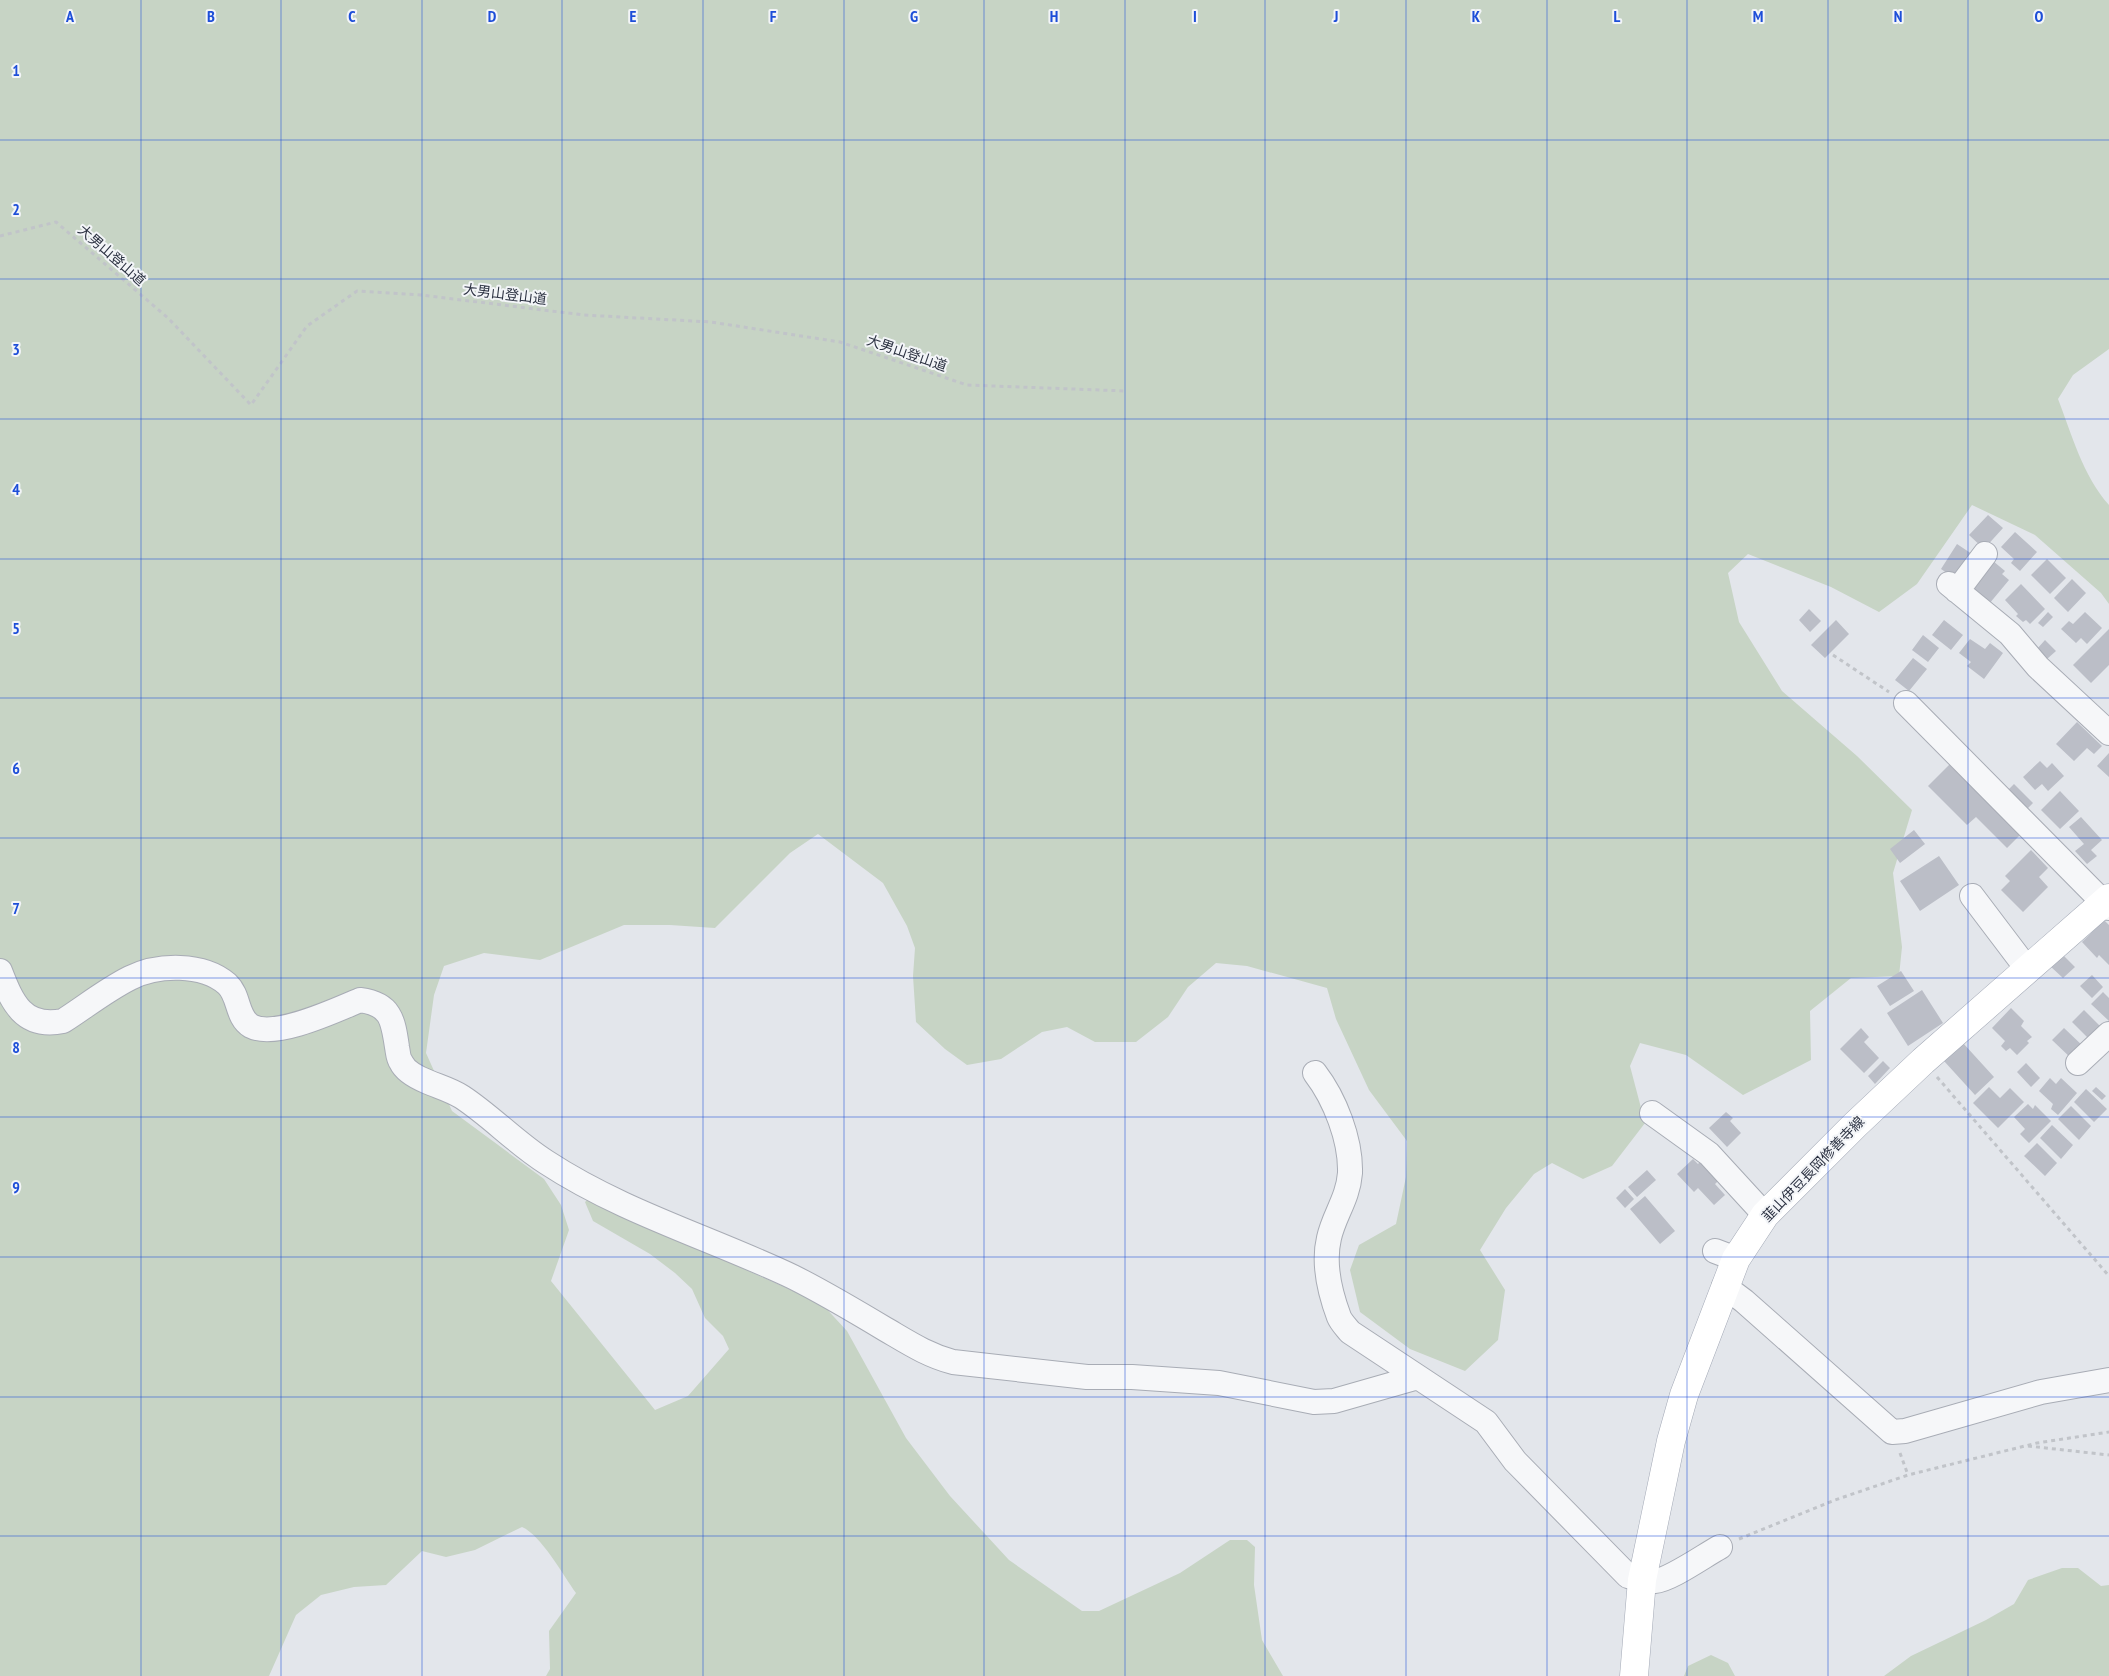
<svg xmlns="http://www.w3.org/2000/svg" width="2109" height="1676" viewBox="0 0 2109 1676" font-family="'PT Sans Narrow','Noto Sans JP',sans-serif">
<rect width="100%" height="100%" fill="#e3e6eb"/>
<path fill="#c7d4c5" d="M0,0H2109V349L2073,375L2058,399C2072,435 2083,476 2109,505V604L2101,593L2035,535L1972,505L1917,584L1879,612L1831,587L1748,554L1728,573L1739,622L1782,691L1857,756L1912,810L1893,873L1902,947L1899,976L1851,978L1810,1011L1811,1060L1743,1095L1686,1055L1640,1043L1630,1066L1645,1123L1612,1166L1583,1179L1552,1163L1534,1174L1506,1208L1480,1250L1505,1290L1498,1340L1465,1371L1410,1349L1360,1312L1350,1270L1359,1245L1396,1224L1406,1177L1407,1141L1369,1090L1336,1019L1327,988L1247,966L1216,963L1188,987L1168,1017L1136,1042H1095L1067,1027L1042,1032L1001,1059L967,1065L945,1049L916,1022L913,976L915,948L907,926L883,883L818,834L790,853L715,928L670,925H624L540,960L484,953L444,966L434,995L426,1053L452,1111L544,1179L561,1205L569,1230L551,1281L655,1410L688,1396L729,1349L723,1336L705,1318L692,1289L675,1273L650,1254L593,1221L585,1202L591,1196L633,1219L822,1304L847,1331L906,1438L950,1496L1009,1560L1082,1611H1099L1180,1573L1230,1540H1247L1255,1547L1254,1585L1262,1640L1283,1676H546L550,1669L549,1631L576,1593C563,1575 541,1535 522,1527L475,1550L446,1557L422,1551L386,1585L354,1587L321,1595L296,1615L269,1676H0Z
M2062,1568H2078L2101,1586L2109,1585V1676H1884L1911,1656L1986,1620L2014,1604L2028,1580Z
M1711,1655L1728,1663L1735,1676H1684L1688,1666Z"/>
<path fill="#bbbec7" d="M1988,515L2003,528L1984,549L1969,535Z
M2015,532L2037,552L2020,571L2011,563L2014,559L2001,547Z
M1957,544L1972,554L1956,579L1941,569Z
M2047,559L2066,578L2050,594L2031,575Z
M1993,561L2005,571L2002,574L2009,580L1989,604L1970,587Z
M2072,579L2086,593L2068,612L2054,598Z
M2021,584L2045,609L2030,624L2026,620L2023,622L2016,616L2018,614L2005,600Z
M1809,609L1821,621L1810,632L1799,620Z
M2048,612L2053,617L2043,627L2038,623Z
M2085,612L2102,628L2087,644L2081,638L2076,643L2061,629L2069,621L2073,624Z
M1836,620L1849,634L1825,658L1811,645Z
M1944,620L1963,635L1951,650L1932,635Z
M2109,629V665L2091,683L2073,665Z
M1923,635L1939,648L1928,662L1912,650Z
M1970,639L1985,649L1990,643L2003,653L1984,679L1967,666L1971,662L1959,653Z
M2045,640L2056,651L2047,659L2037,649Z
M1913,658L1927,669L1909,691L1895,680Z
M2077,722L2102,746L2094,754L2087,748L2074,761L2056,744Z
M2109,753V777L2097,766Z
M2040,761L2047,768L2052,763L2064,776L2048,791L2042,784L2035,790L2023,777Z
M1952,762L1992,802L1990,805L2020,835L2007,848L1976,817L1967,825L1928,786Z
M2014,784L2033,803L2026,810L2007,791Z
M2060,791L2079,811L2060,829L2041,810Z
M2081,817L2102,840L2091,850L2097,856L2087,864L2075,851L2084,844L2069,827Z
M1914,830L1925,844L1900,863L1890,849Z
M2031,850L2048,868L2039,877L2048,887L2023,912L2001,890L2010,881L2005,876Z
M1939,856L1959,885L1920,911L1900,881Z
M2104,920L2109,925V965L2099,955L2097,958L2082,942Z
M2062,954L2075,967L2063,978L2050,966Z
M1901,971L1914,991L1890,1006L1877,986Z
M2092,975L2103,987L2092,998L2080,986Z
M1922,990L1943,1023L1908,1046L1887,1013Z
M2103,992L2109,998V1021L2091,1004Z
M2011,1008L2024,1021L2021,1026L2032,1037L2027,1041L2029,1043L2017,1055L2010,1048L2006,1051L2001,1046L2005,1041L1992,1028Z
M2084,1010L2104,1030L2093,1043L2072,1022Z
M1861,1028L1869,1037L1864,1042L1879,1058L1864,1073L1840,1049Z
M2064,1028L2085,1048L2073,1060L2052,1040Z
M1963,1043L1994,1077L1975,1095L1944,1061Z
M1883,1061L1890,1068L1875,1084L1868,1076Z
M2026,1063L2040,1078L2031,1087L2017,1072Z
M2050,1078L2056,1084L2061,1078L2077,1093L2058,1115L2051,1109L2053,1104L2039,1091Z
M1989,1087L2000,1098L2010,1088L2024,1102L1998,1128L1973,1103Z
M2096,1087L2106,1096L2102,1100L2092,1091Z
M2086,1089L2107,1109L2094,1122L2074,1102Z
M2028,1104L2033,1109L2035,1105L2051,1121L2029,1143L2020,1134L2025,1129L2014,1117Z
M2071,1106L2091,1126L2079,1140L2058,1119Z
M1726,1112L1733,1118L1730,1121L1741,1133L1727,1147L1709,1128Z
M2052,1125L2073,1145L2061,1159L2040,1138Z
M2037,1143L2057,1163L2045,1176L2024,1156Z
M1693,1159L1698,1164L1702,1160L1720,1179L1715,1184L1725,1195L1714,1205L1698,1188L1694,1192L1677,1174Z
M1647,1170L1656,1180L1637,1197L1628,1187Z
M1625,1189L1634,1199L1625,1208L1616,1198Z
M1645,1196L1675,1231L1660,1244L1630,1209Z"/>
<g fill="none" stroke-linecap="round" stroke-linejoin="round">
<g stroke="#a8acb5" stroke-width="26">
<path id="minor" d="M1949,584L2010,634L2038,667L2109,733
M1957,591L1985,554
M1906,703L2109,908
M1972,896L2028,970
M0,971C12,1002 23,1029 63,1021C85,1007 106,990 130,978C158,964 203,963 227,984C240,996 236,1017 251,1026C275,1039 336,1010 360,1000C391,1004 393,1020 397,1047C398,1052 398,1058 401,1062C405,1071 418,1078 428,1082C440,1087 451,1090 462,1097C491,1116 516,1143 546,1162C622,1212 711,1238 793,1277C825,1293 855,1311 885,1329C909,1343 927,1355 953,1362L1087,1377H1132L1219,1383L1314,1402L1334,1401L1418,1377
M2078,1063L2109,1034
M1315,1073C1335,1099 1351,1140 1350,1173C1348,1199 1334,1215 1329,1238C1323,1263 1330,1293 1339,1317C1341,1322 1346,1327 1350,1332L1486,1422L1515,1461L1628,1576C1637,1578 1645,1581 1655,1581C1670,1580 1705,1555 1720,1547
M1652,1113L1709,1154L1765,1215
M1715,1251L1736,1259
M1724,1286L1744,1301L1892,1432L1905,1431L2041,1392L2109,1380"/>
</g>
<g stroke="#a3a9b6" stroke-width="29">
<path id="major" d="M1634,1676L1642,1580L1671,1441L1684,1395L1736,1259L1765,1215L1855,1125L1923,1061L2109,898"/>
</g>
<path stroke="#c1c4c9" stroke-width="3" stroke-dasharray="4 4" stroke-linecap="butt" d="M0,236L56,222L168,318L251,405L307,326L357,291L421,295L584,315L711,322L840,342L967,385L1126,391
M1833,655L1889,692
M1937,1077L2109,1276
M2028,1446L2109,1455
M1900,1453L1908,1475
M1739,1539L1835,1500L1908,1475L2037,1443L2109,1432"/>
<use href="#minor" stroke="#f6f7f9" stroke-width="24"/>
<use href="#major" stroke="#fff" stroke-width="28"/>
</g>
<path fill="none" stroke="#1d4ed8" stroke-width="1" stroke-opacity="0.55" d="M141,0V1676M281,0V1676M422,0V1676M562,0V1676M703,0V1676M844,0V1676M984,0V1676M1125,0V1676M1265,0V1676M1406,0V1676M1547,0V1676M1687,0V1676M1828,0V1676M1968,0V1676M0,140H2109M0,279H2109M0,419H2109M0,559H2109M0,698H2109M0,838H2109M0,978H2109M0,1117H2109M0,1257H2109M0,1397H2109M0,1536H2109"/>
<g text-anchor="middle" stroke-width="4" stroke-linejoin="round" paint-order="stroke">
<g font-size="14" fill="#2c3242" stroke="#f3f5f8">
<text transform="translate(112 255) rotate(41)" y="5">大男山登山道</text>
<text transform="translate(505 294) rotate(7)" y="5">大男山登山道</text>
<text transform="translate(907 353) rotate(19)" y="5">大男山登山道</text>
<text transform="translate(1813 1169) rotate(-46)" y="5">韮山伊豆長岡修善寺線</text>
</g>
</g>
<g font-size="16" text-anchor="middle" font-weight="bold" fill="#1d4ed8" stroke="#f3f5f8" stroke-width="4" stroke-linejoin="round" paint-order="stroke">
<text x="70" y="22">A</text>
<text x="211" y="22">B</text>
<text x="352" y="22">C</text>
<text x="492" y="22">D</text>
<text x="633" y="22">E</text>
<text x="773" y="22">F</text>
<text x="914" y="22">G</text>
<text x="1054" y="22">H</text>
<text x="1195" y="22">I</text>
<text x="1336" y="22">J</text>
<text x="1476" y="22">K</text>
<text x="1617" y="22">L</text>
<text x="1758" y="22">M</text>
<text x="1898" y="22">N</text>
<text x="2039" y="22">O</text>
<text x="16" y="76">1</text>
<text x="16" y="215">2</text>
<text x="16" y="355">3</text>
<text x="16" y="495">4</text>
<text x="16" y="634">5</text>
<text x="16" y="774">6</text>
<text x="16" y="914">7</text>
<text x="16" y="1053">8</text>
<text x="16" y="1193">9</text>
</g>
</svg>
